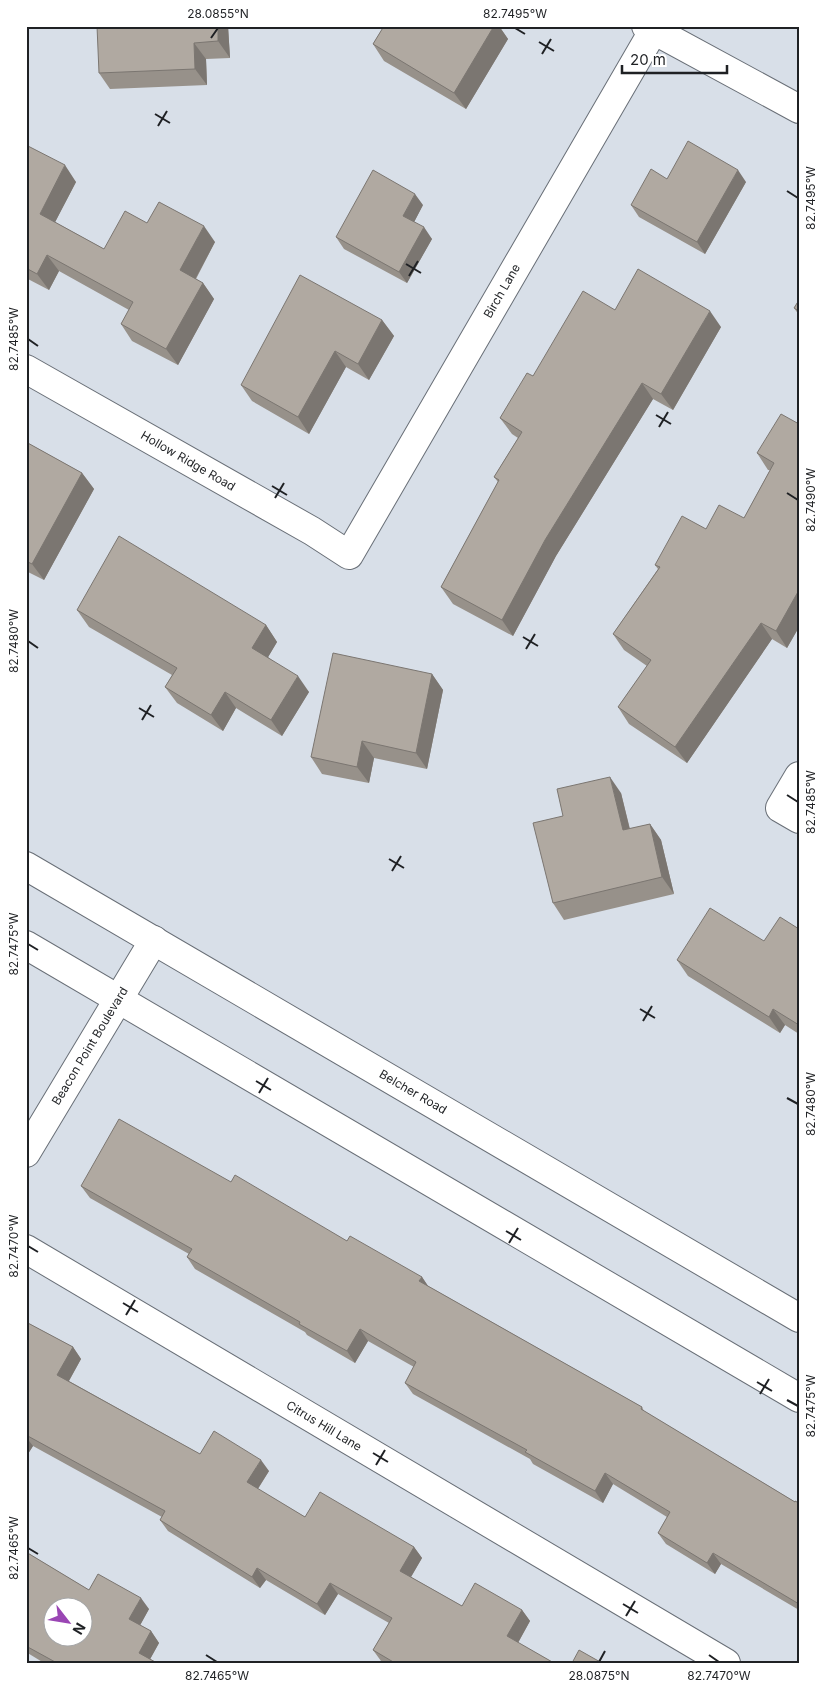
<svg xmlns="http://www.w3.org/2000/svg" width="825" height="1689" viewBox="0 0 825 1689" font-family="Inter,sans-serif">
<rect width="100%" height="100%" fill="#d8dfe8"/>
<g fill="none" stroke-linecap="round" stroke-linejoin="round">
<g stroke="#696f77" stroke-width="30">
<path id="street" d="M26,369L312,531L349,555L656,26
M799,776L780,808L799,819
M26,1153L154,940
M26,1249L726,1663"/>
</g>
<g stroke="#696f77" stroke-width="30">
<path id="secondary" d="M646,26L799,109
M26,866L799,1318
M26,945L799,1398"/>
</g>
<use href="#street" stroke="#fff" stroke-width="28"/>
<use href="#secondary" stroke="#fff" stroke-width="28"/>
</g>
<path fill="#97918a" d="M228,26L230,58L206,59L207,85L110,89L99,73Z
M384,26H499L508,39L466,109L384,61L373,44Z
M26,145L76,182L55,222L104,249L147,223L215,242L196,279L203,283L214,299L178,365L132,341L121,324L129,310L59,271L49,290L26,278Z
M667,179L746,182L705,254L639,217L631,205Z
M423,205L414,222L432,239L407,283L344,249L336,237Z
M799,300V315L794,308Z
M615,310L721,327L673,410L653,399L556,556L513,636L453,604L441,587L498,482L494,477L518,438L512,434L500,418L533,376Z
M382,320L394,336L369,380L346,367L309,434L252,401L241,385Z
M799,424V627L787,648L772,639L687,763L629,724L618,707L647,666L624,650L613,634L658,569L655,565L706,529L744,518L770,470H768L757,453Z
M26,442L82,473L94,489L44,580L26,571Z
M77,610L266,625L277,642L268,657L309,692L282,736L236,708L223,731L177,703L165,687L172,675L89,627Z
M432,674L443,690L427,769L374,758L369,783L322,774L311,757Z
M621,793L630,829L650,824L661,840L674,894L564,920L553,903L563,816Z
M799,929V1034L785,1025L780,1033L688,976L677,960L764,941Z
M231,1182L347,1241L422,1277L428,1286L642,1407L644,1411L795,1502L799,1503V1610L721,1564L715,1574L666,1544L658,1533L667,1517L613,1484L603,1503L533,1464L530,1459L413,1394L405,1383L414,1367L368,1341L355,1363L307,1335L305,1332L195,1269L187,1257L189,1254L90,1198L81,1186Z
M26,1322L73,1347L81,1359L69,1381L200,1454L269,1471L258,1489L305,1517L414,1547L422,1558L411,1577L462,1606L522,1610L530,1621L518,1643L554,1663H384L381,1661L373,1650L389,1623L338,1594L325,1615L266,1580L260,1588L168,1531L160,1520L162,1517L33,1446L26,1457Z
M26,1552L89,1590L149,1609L140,1625L151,1631L159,1643L150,1659L157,1663H44L26,1652Z"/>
<path fill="#7b7671" d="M218,26H228L230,58L218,41Z
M494,26H499L508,39L466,109L454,93Z
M194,43L206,59L207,85L195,69Z
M65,165L76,182L51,230L40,214Z
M738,170L746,182L705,254L697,242Z
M415,194L423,205L411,228L403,216Z
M204,226L215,242L191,287L180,270Z
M424,227L432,239L407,283L399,272Z
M47,255L59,271L49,290L37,274Z
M203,283L214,299L178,365L166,349Z
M710,311L721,327L673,410L661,394Z
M382,320L394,336L369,380L358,364Z
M335,351L346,367L309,434L298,417Z
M642,383L653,399L556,556L513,636L502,620L545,540Z
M82,473L94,489L44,580L32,564Z
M799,590V627L787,648L776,631Z
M761,623L772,639L687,763L675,747Z
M266,625L277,642L264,664L252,648Z
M432,674L443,690L427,769L416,753Z
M298,676L309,692L282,736L271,720Z
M225,692L236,708L223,731L211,715Z
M362,741L374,758L369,783L357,767Z
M610,777L621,793L634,847L623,830Z
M650,824L661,840L674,894L662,877Z
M773,1009L785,1025L780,1033L769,1017Z
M422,1277L430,1289L419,1281Z
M360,1329L368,1341L355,1363L347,1351Z
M73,1347L81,1359L66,1386L57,1375Z
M26,1437L33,1446L26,1457Z
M261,1460L269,1471L255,1493L247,1482Z
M605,1473L613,1484L603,1503L595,1491Z
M414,1547L422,1558L408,1582L400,1571Z
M713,1553L721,1564L715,1574L707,1563Z
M257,1568L266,1580L260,1588L252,1577Z
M330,1583L338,1594L325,1615L317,1604Z
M141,1598L149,1609L137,1631L129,1619Z
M522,1610L530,1621L515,1648L507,1636Z
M151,1631L159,1643L148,1663L139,1653Z"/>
<path fill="#b0a9a1" stroke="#7b7671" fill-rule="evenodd" d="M97,26H218V41L194,43L195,69L99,73Z
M384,26H494L454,93L373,44Z
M688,141L738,170L697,242L631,205L651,169L667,179Z
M26,145L65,165L40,214L104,249L125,211L147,223L159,202L204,226L180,270L203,283L166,349L121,324L133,302L47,255L37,274L26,268Z
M373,170L415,194L403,216L424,227L399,272L336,237Z
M638,269L710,311L661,394L642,383L545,540L502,620L441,587L499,480L494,477L522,432L500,418L527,373L533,376L583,291L615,310Z
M300,275L382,320L358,364L335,351L298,417L241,385Z
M799,300V311L794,308Z
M781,414L799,424V590L776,631L761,623L675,747L618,707L651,660L613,634L660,567L655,565L682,516L706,529L719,505L744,518L774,463L757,453Z
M26,442L82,473L32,564L26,561Z
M119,536L266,625L252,648L298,676L271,720L225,692L211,715L165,687L177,668L77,610Z
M333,653L432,674L416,753L362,741L357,767L311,757Z
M610,777L623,830L650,824L662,877L553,903L533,823L563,816L557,789Z
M710,908L764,941L780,917L799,929V1025L773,1009L769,1017L677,960Z
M119,1119L231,1182L235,1175L347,1241L350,1236L422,1277L419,1281L642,1407L641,1409L795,1502V1501L799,1503V1604L713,1553L707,1563L658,1533L670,1512L605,1473L595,1491L525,1452L527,1450L405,1383L416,1362L360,1329L347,1351L299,1324L300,1322L187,1257L192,1249L81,1186Z
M26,1322L73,1347L57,1375L200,1454L214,1431L261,1460L247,1482L305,1517L320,1492L414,1547L400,1571L462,1606L475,1583L522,1610L507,1636L554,1663H395L373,1650L392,1618L330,1583L317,1604L257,1568L252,1577L160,1520L165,1511L26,1435Z
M26,1552L89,1590L98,1574L141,1598L129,1619L151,1631L139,1653L157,1663H57L26,1646ZM52,1606H82V1636H52Z
M579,1650L602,1663H572Z"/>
<path fill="none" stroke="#1f2124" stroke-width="2" d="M515,28L525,34M211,38L218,28M539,42L554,51M542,54L551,39M155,114L170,123M158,126L167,111M787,191L798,198M406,264L421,273M409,276L418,261M28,339L38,346M656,415L671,424M659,427L668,412M272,486L287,495M787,493L798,500M275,498L284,483M523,637L538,646M28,641L38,648M526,649L535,634M139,708L154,717M142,720L151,705M787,795L798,802M389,859L404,868M392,871L401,856M28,944L38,950M640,1009L655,1018M643,1021L652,1006M256,1081L271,1090M259,1093L268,1078M787,1098L798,1104M506,1231L521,1240M509,1243L518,1228M28,1246L38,1252M123,1303L138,1312M126,1315L135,1300M757,1382L772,1391M760,1394L769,1379M787,1400L798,1406M373,1453L388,1462M376,1465L385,1450M28,1548L38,1554M623,1604L638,1613M626,1616L635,1601M206,1655L217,1662M709,1655L719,1662M599,1662L605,1651"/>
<g text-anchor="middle" stroke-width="4" stroke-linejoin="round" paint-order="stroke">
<g font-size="12" fill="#1f2124" stroke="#fff">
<text transform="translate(502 291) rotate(-60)" y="4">Birch Lane</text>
<text transform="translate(188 461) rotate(30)" y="4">Hollow Ridge Road</text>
<text transform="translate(90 1046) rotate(-59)" y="4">Beacon Point Boulevard</text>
<text transform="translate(413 1092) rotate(30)" y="4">Belcher Road</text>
<text transform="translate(324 1426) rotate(31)" y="4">Citrus Hill Lane</text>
</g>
</g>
<rect width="825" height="1689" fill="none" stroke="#ffffff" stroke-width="55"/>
<g transform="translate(68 1622) rotate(121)"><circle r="24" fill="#ffffff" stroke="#a5a6a7"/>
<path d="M0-4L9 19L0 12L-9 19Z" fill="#9a46b4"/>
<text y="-8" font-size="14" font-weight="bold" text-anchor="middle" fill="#1f2124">N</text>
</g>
<path d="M622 65v8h105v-8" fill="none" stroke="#1f2124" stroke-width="2.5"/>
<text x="630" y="65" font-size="15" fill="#1f2124" stroke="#ffffff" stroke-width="4" paint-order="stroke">20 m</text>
<rect x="28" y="28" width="770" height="1634" fill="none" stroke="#1f2124" stroke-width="2"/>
<g font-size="12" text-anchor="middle" fill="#1f2124">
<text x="218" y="18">28.0855°N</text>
<text x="515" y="18">82.7495°W</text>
<text transform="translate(811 198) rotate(-90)" y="4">82.7495°W</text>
<text transform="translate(14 339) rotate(-90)" y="4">82.7485°W</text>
<text transform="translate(811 500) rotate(-90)" y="4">82.7490°W</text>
<text transform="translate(14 641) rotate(-90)" y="4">82.7480°W</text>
<text transform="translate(811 802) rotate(-90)" y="4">82.7485°W</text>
<text transform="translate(14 944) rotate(-90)" y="4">82.7475°W</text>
<text transform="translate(811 1104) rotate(-90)" y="4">82.7480°W</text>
<text transform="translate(14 1246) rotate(-90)" y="4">82.7470°W</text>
<text transform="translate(811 1406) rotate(-90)" y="4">82.7475°W</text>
<text transform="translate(14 1548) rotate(-90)" y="4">82.7465°W</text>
<text x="217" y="1680">82.7465°W</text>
<text x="599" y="1680">28.0875°N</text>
<text x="719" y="1680">82.7470°W</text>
</g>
</svg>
